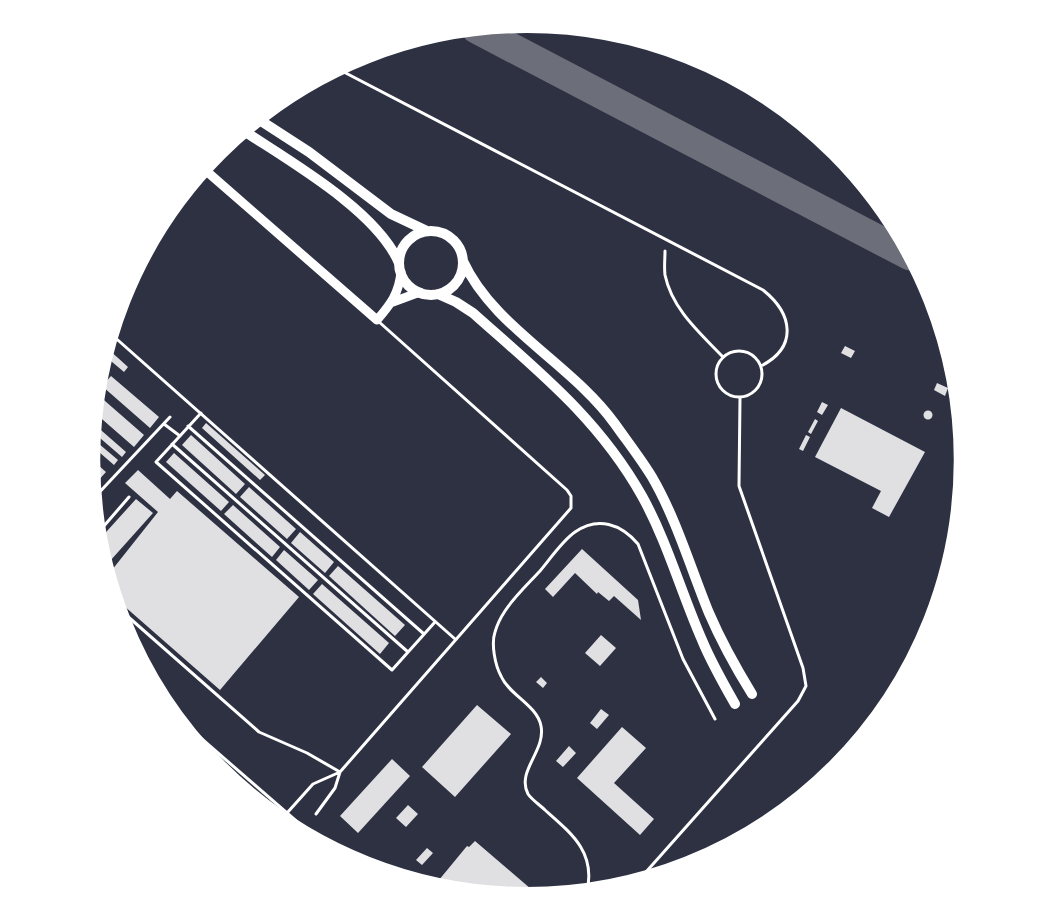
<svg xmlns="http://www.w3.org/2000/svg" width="1054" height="921" viewBox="0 0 1054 921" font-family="'Exo 2',sans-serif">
<rect width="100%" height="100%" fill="#2d3142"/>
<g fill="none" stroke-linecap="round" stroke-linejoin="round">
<path stroke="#6c6f7a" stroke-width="29" d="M476,29L910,256"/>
</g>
<path fill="#e0e0e3" d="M845,346L855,351L851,358L841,353Z
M107,348L128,367L124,372L105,356Z
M111,376L159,417L150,428L102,386Z
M937,383L948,388L945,396L934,390Z
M97,394L144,435L134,447L95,413Z
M822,402L828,405L822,415L817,412Z
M841,408L925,452L889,517L872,508L881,491L815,457Z
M923.5 415a4.5 4.5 0 1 1 9 0a4.5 4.5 0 1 1-9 0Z
M815,419L818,421L811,434L808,432Z
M206,423L265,475L260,480L202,428Z
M94,424L126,452L122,457L93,432Z
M191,435L245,484L236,494L182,445Z
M806,435L810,437L803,451L799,449Z
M92,438L118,460L114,465L92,446Z
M174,453L229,502L221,511L166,462Z
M90,458L106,472L96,483L92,480Z
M138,470L170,499L177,491L299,597L220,690L115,598L108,575L158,512L125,483Z
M249,487L296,529L287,539L240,497Z
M136,499L153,513L110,561L101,553L98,541Z
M233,505L280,547L272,557L224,514Z
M300,532L334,562L325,573L291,543Z
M582,549L638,600L641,620L614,596L609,601L598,592L597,594L575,573L553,597L545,589Z
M284,550L318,580L309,590L276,560Z
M338,566L405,625L395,636L329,576Z
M322,584L389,643L380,654L313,594Z
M601,635L616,648L600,666L585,653Z
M541,677L547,683L543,688L536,682Z
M477,705L511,734L455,797L422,767Z
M601,709L609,715L597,729L590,723Z
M622,727L646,748L614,783L654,819L640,835L577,778Z
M569,746L576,753L563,767L556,761Z
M392,759L410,776L358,833L340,816Z
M408,805L418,814L406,827L396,818Z
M475,841L531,889L532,897L434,886L467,846L469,847Z
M427,848L433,853L422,865L416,860Z"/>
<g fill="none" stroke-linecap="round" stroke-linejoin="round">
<path stroke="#fff" stroke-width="3" d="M338,69L763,290C793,314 798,347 761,366
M665,251C665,259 664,267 665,275C672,309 700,333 723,357
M111,334L455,639
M716 374a23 23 0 1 1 46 0a23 23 0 1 1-46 0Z
M201,413L156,462L392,670L435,622
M164,424L180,436
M188,426L424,634
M172,444L408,652
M94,498L170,417
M97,534L129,497
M117,607L259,732L307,753L340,772L571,508V496L567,490L378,321
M172,713L325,846
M287,813L313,784L340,772L335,788L316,814
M638,881L798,701L806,686L803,668L739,486L740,398
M587,891C596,852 571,833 545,810C540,805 532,800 528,794C516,771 546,751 541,726C537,705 509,695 501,676C495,665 491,644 495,632C497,625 501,617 505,611C514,597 528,584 540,571C551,558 562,541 575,532C598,516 621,524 638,544L683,659L715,719"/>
<path stroke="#fff" stroke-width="9" d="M204,169L377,320C391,304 399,293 401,272
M393,302L420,292"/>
<path stroke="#fff" stroke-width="10" d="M258,119L309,152L391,214L427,231
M244,131C291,162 377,211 399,263
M399 263a32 32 0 1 1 64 0a32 32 0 1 1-64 0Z
M463,261C493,327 572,364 615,424C627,441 641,459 652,477C676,518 691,569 709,613C721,641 736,668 752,694
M438,294L456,302L473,313C538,371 598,418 642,496C667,541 681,592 702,640C711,662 723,683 735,704"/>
</g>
<path d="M0 0H1054V921H0ZM99 460a428 428 0 1 1 856 0a428 428 0 1 1-856 0Z" fill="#fff" fill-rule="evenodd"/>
<path fill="none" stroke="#fff" stroke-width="2.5" d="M99 460a428 428 0 1 1 856 0a428 428 0 1 1-856 0Z"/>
</svg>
